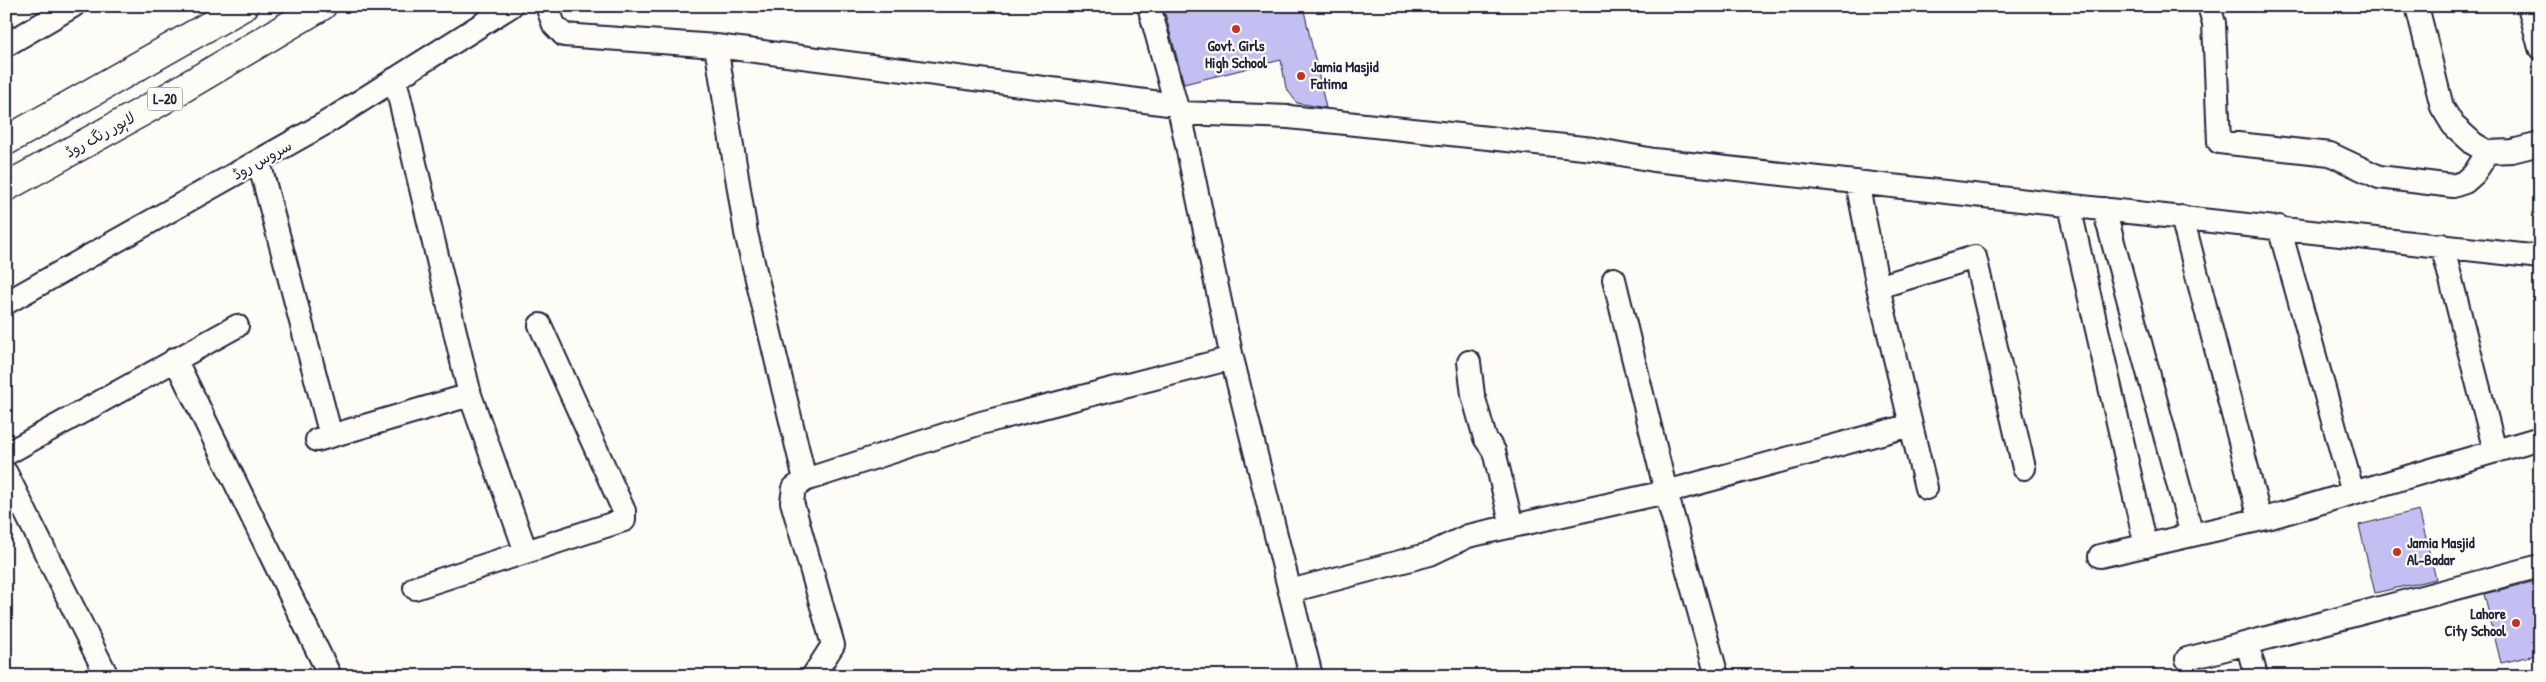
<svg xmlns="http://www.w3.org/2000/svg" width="2546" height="682" viewBox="0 0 2546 682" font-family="'Patrick Hand','Playpen Sans Arabic',sans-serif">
<rect width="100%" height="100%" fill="#fdfcf7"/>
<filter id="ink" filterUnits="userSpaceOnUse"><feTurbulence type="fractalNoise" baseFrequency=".02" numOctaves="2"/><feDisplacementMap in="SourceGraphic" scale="10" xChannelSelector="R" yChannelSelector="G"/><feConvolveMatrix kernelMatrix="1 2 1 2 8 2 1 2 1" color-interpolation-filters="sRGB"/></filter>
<g filter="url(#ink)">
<path fill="#c4bff2" stroke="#22223b" d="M1163,6H1303L1326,108L1297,103L1286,88L1281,60L1184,84Z
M2419,510L2436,579L2375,593L2359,525Z
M2540,580V654L2501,663L2484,594Z"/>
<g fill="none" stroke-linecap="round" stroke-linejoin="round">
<g stroke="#22223b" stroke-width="26">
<path id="minor" d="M547,6L554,25L564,35L716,46L746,233L805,480
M1149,6L1176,105L1180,113L1232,358L1311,676
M2209,6L2214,23L2219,142L2330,154L2379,177L2453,186L2465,182L2474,174L2488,152
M2417,6L2442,107L2453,125L2474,144L2488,152L2512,151L2540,144
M2529,6L2540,48
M6,45L73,6
M716,46L1176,105
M395,79L470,395L526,552
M1180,113L1289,117L1593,149L1654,160L2540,257
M259,162L331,436
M1857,182L1878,287L1975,257L2024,468
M2069,206L2146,546
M2104,209L2192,535
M2182,217L2260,519
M2279,227L2353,493
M2442,245L2495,451
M1878,287L1926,488
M6,303L324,124L511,6
M175,359L330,676
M1469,362L1473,395L1485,438L1494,451L1512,526
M317,440L470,395
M6,454L237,326
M6,473L107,676
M2100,556L2271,517L2540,438
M415,588L624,520V511L540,325
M1290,591L1430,554L1468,536L1666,492L1614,279
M2247,643L2256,676
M2187,659L2540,566
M813,676L833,645L792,502L794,488L805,480L981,423L1232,358
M1717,676L1666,492L1911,425"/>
</g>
<g stroke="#22223b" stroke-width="31">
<path id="highway" d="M6,141L244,6
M6,187L158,103L322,6"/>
</g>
<use href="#minor" stroke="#fdfcf7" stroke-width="22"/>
<use href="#highway" stroke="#fdfcf7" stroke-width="28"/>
</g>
</g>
<g fill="#c8321e" stroke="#fdfcf7" stroke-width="2">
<circle cx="1236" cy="29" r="5"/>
<circle cx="1301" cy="76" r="5"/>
<circle cx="2397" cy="552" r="5"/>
<circle cx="2516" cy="623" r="5"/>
</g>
<g text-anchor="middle" stroke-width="4.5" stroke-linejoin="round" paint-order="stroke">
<rect fill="#fdfcf7" stroke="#646373" stroke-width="1" x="147.5" y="87.5" width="35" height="23" rx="4"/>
<g font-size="14" font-weight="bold" fill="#22223b">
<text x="165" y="104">L-20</text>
</g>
<g font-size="15" font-weight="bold" fill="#22223b" stroke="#fdfcf7" text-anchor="start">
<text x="1236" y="51" text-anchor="middle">Govt. Girls<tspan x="1236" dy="17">High School</tspan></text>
<text x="1311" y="72">Jamia Masjid<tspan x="1311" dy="17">Fatima</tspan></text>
<text x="2407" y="548">Jamia Masjid<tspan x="2407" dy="17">Al-Badar</tspan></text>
<text x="2506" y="619" text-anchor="end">Lahore<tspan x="2506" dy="17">City School</tspan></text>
</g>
<g font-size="15" fill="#22223b" stroke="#fdfcf7">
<text transform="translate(100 135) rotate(-29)" y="5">لاہور رنگ روڈ</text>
<text transform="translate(262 160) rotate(-29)" y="5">سروس روڈ</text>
</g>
</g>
<rect width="2546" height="682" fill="none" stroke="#fdfcf7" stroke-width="25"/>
<rect x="12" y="12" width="2521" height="657" fill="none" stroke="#22223b" stroke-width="2" filter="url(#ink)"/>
</svg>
